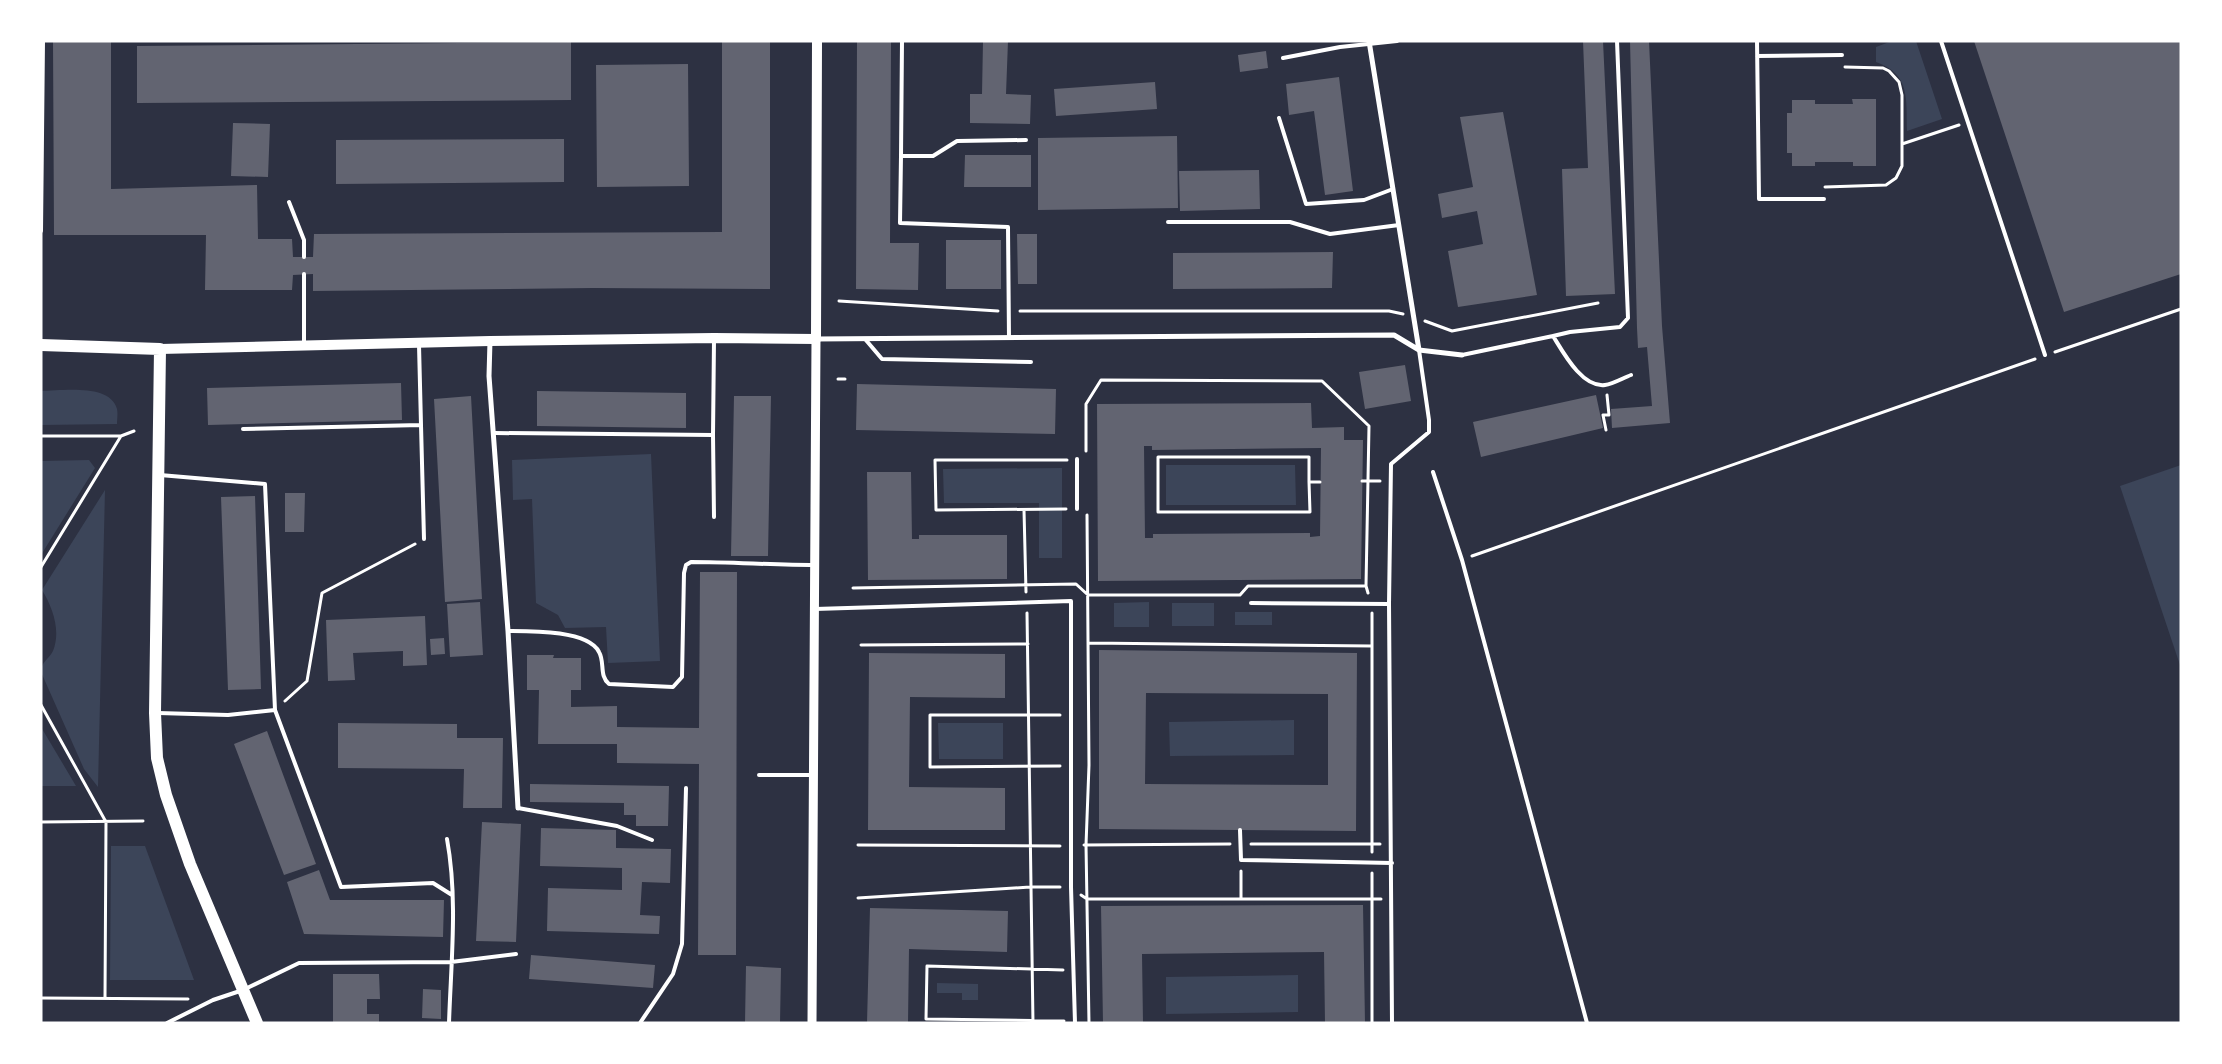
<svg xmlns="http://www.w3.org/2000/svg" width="2222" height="1064" viewBox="0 0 2222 1064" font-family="Bitter,serif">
<rect width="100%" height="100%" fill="#2d3142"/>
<path fill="#3c4559" d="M1892,41H1916L1942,119L1907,131C1906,100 1911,74 1876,62V47Z
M41,391C61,391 110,383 117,409C118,413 117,420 117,424L41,425Z
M651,454L660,661L608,663L606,627L565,628L558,615L536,603L532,499L513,500L512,460Z
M89,460L95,468L41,555V461Z
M1166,465H1295L1296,505H1166Z
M2181,465V668L2120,486Z
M1062,468V558H1039V503H944L943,469Z
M105,490L98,787L84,769L41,672C41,662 49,659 53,651C61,631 53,608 42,590Z
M1149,602V627H1114V603Z
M1172,603H1214V626H1172Z
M1235,612H1272V625H1235Z
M1294,720V755L1170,756L1169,722Z
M938,723H1003V759H939Z
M41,727L76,786H41Z
M111,846H145L194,980H110Z
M1298,975V1012L1166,1014V977Z
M937,983L978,984V1000H962V993H937Z"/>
<path fill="#626471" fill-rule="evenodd" d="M53,41H111V189L257,185L258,239H292L293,257H313L314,234L722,232V41H770V289L593,288L313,291V274L293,275L292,290H205L206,235H54Z
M857,41H891L890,243H919L918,290L856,289Z
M983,41H1008L1006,94L1031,95L1030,124L970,123V94H982Z
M1583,41H1603L1615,294L1566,296L1562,169L1588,168Z
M1630,41H1649L1662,326L1670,423L1612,428L1611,409L1652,406L1647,347L1638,348L1637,328Z
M1974,41H2181V274L2064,312Z
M571,42V100L137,103V46Z
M1266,51L1268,68L1240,72L1238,55Z
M688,64L689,186L597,187L596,65Z
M1339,77L1353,191L1325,195L1314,111L1289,115L1286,84Z
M1155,82L1157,109L1056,116L1054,89Z
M1852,99H1876V166H1853V162H1815V166H1792V153H1787V113H1792V100H1815V104H1853Z
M1503,112L1537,295L1458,307L1448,251L1483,244L1477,211L1442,218L1438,194L1473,187L1460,117Z
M233,123L270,124L268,177L231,176Z
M1177,136L1178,208L1038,210V138Z
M564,139V182L336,184V140Z
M965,155H1031V187H964Z
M1259,170L1260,209L1180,211L1179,171Z
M1017,234H1037V284H1018Z
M946,240H1001V289H946Z
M1333,252L1332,288L1173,289V253Z
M1405,365L1411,401L1365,409L1359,372Z
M401,383L402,420L208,425L207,388Z
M857,384L1056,389L1055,434L856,430Z
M537,391L686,393V428L537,426Z
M1596,395L1603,428L1481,457L1473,422Z
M471,396L482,599L445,602L434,399Z
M734,396H771L768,556H731Z
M1311,403L1312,428L1344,427V440H1363L1361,579L1098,581L1097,404ZM1144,446H1152V450L1321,448L1320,536L1310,537V533L1153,534V538H1145Z
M867,472H911L912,539H919V535H1007V579L868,580Z
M285,493H305L304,532H285Z
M255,496L261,689L228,690L221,497Z
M700,572H737L736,955H698L699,764L617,763V744H538L539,690H527V655H554L553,658H581V690H571V707L617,706V727L699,728Z
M480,602L483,655L450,657L447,604Z
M425,616L427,665L403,666V651L353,653L355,680L328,681L326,620Z
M444,638L445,654L431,655L430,639Z
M1099,650L1357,653L1356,831L1099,829ZM1146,693L1328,694V785L1145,784Z
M869,653L1005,654V698L910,697L909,787L1005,788V830H868Z
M338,723L457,724V738H503L502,808H463L464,769L338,768Z
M267,731L316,864L284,875L234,744Z
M530,784L669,786L668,826H636V815H624V803L530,802Z
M482,822L521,824L516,942L476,941Z
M541,828L616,830V848L671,849L670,883L642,882L640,915L660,916L659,934L547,931L548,888L622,890V868L540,866Z
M319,870L330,900H444L443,937L304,934L287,882Z
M1363,905L1365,1023H1325L1324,952L1142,954L1143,1023H1103L1101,906Z
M870,908L1008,911L1007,952L909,949L908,1023H867Z
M531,955L655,965L653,988L529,979Z
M746,966L781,968L780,1023H745Z
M333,974H379L380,999H367V1014H379V1023H333Z
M423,989L441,990V1019L422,1018Z"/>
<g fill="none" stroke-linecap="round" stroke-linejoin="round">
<path stroke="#fff" stroke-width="3" d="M1902,144L1959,125
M1825,187L1886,185L1896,178L1902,166V95L1899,82L1889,71L1883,68L1845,67
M839,301L998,311
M1020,311H1389L1403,314
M1425,321L1452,331L1598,303
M2055,352L2181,309
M838,379H845
M1606,430L1603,415H1609L1607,395
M41,436H121L134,431
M1086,451V404L1101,380L1322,381L1369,426L1366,586L1368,593
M1362,481H1380
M1309,482L1310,512H1158V457H1309V482H1320
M1066,509L936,510L935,460H1067
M1024,510L1026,592
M1087,515L1089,765L1086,845L1089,1023
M1472,556L2035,359
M41,567L121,436
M853,588L1076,584L1088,595H1240L1248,586H1366
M1027,613L1033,1023
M1372,613V852
M1089,643L1372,646
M861,645L1028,644
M285,701L307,681L322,593L415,544
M41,705L106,822L105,997
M1060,715H930V767L1060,766
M41,822L143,821
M1251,844H1380
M858,845L1060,846
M1084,845L1230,844
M1081,895L1087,899H1381
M858,898L1030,887H1060
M1241,898V871
M1063,970L927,966L926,1019L1064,1021
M41,998L188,999
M1372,1023V873"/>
<path stroke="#fff" stroke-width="4" d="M902,41L901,156H933L957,141L1026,140
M1757,41L1759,199H1824
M1941,41L2045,355
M1757,56L1842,55
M1283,58L1340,47L1397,41
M1279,118L1306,204L1364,200L1393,189
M901,156L900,223L1008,227L1009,338
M289,202L304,240V257
M1168,222H1290L1330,234L1399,225
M41,231L43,41
M1553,336L1570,332L1620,327L1628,318L1617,41
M865,339L882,359L1031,362
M304,345V274
M1462,355L1553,336C1563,352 1582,388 1605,385C1613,384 1623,378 1631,375
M421,425L424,539
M243,429L421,425L419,345
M495,433L713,435L714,517
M713,435L714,340
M1077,459V509
M1433,472L1462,560L1587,1023
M160,475L265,484L275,710L341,887L433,883L452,895
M1251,603L1389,604L1391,464L1429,432V420L1419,350
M1389,604L1392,1023
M815,609L1071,601V887L1075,1023
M508,631C530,631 588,630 599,652C605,662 599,676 609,684L673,687L682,677L684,573L686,565L691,562C733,562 773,565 815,565
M158,713L228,715L275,710
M759,775H813
M518,808L617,826L652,840
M1240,830L1241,860L1392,863
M447,839C458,899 451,962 449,1023
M167,1023L213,1000L243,990L299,963L451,962L516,954
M640,1023L673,974L682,944L686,788"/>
<path stroke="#fff" stroke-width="5" d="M1369,41L1419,350
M816,339L1394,335L1419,350L1462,355
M490,341L489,376L508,631L518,808"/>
<path stroke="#fff" stroke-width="9" d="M812,1023L816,339"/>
<path stroke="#fff" stroke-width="10" d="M160,349L490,341L714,338L816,339L817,41"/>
<path stroke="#fff" stroke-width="12" d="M41,345L160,349L155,713L157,758L166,795L190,864L257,1023"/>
</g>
<rect width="2222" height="1064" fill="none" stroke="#ffffff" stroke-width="85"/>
</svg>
